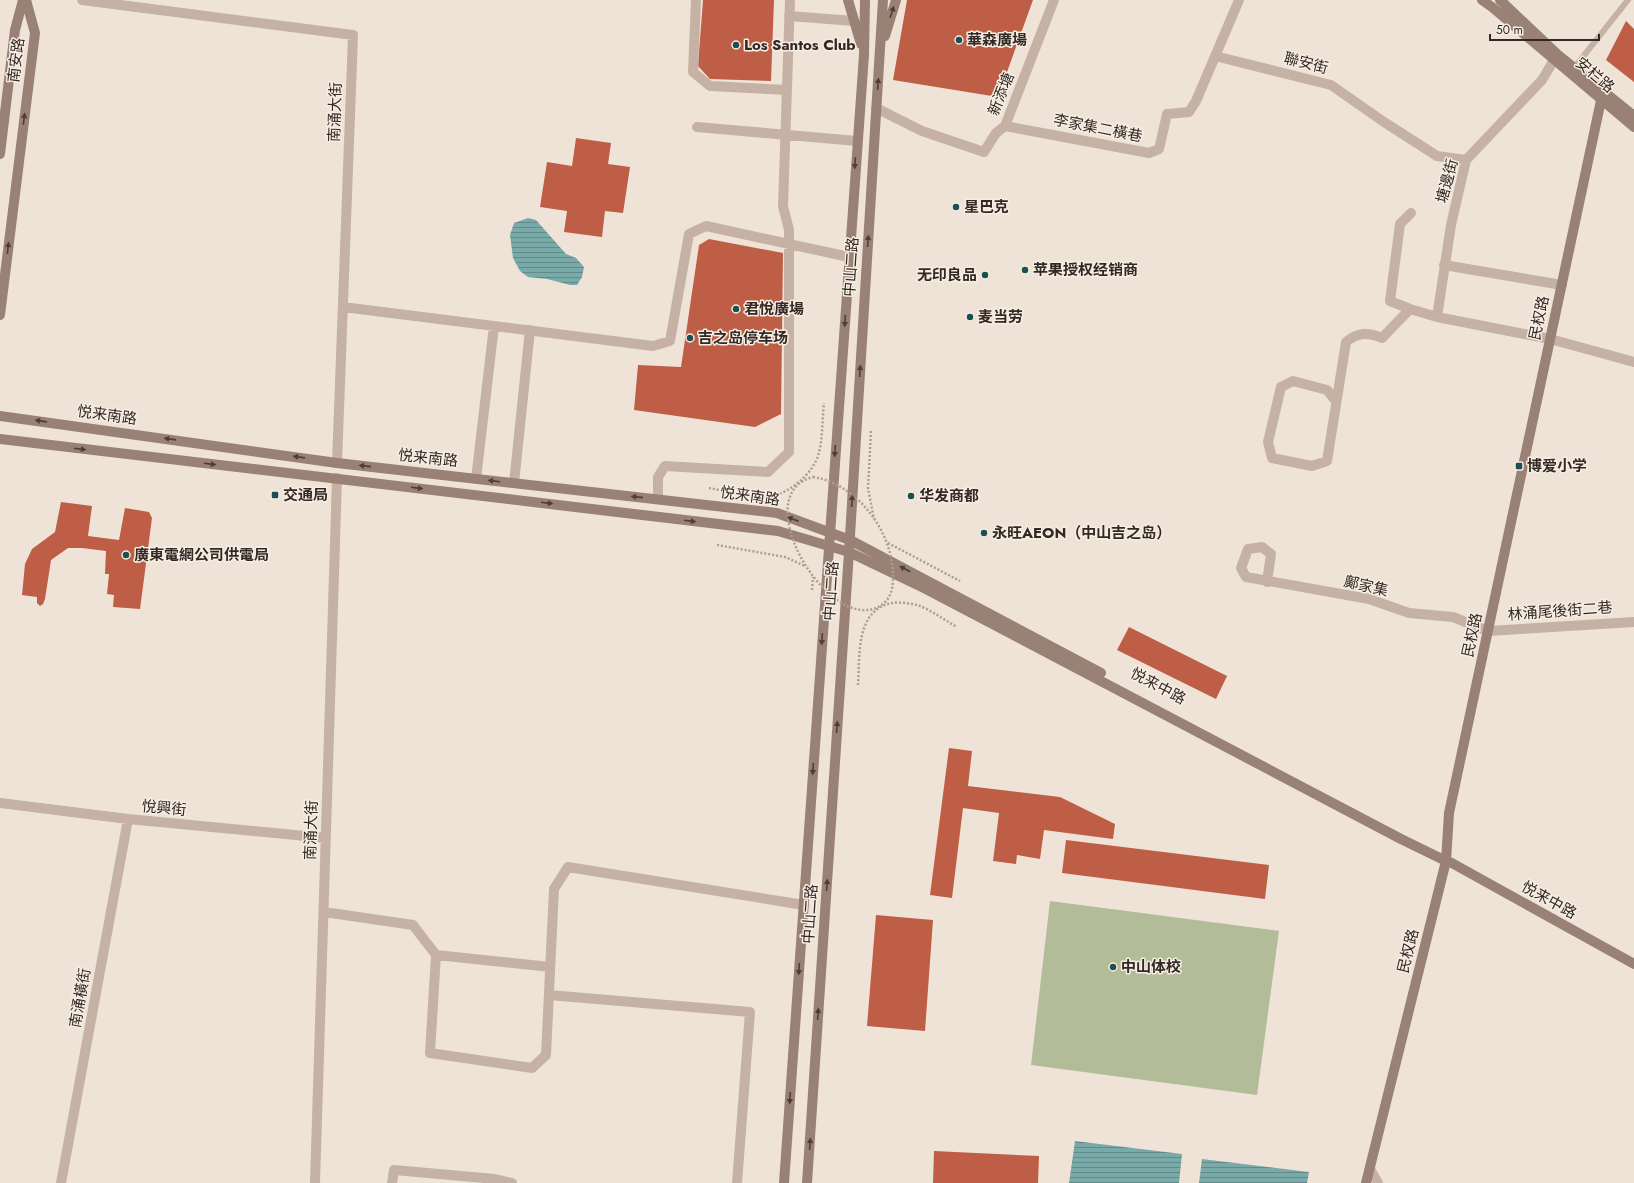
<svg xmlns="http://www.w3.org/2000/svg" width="1634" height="1183" viewBox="0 0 1634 1183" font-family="Jost,'Noto Sans SC',sans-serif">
<defs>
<pattern id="water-rules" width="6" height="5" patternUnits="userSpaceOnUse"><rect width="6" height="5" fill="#78aaa9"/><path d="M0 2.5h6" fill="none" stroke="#638a89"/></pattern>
</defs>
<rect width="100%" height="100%" fill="#efe3d7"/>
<path fill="#b2bc99" d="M1050,901L1279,931L1257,1095L1031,1065Z"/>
<path fill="url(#water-rules)" d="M528,218L536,220L566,254L576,258L584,267L582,277L577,285H570L547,279L528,277L520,271L513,258L510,235L514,223Z
M1075,1141L1182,1154L1179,1183H1069Z
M1202,1159L1309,1172L1307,1183H1199Z"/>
<path fill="#be5e46" d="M703,0H774L771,81L710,79L698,66Z
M907,0H1033L998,97L893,80Z
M1626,21L1634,29V82L1606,60Z
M576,138L611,143L608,164L630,167L623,213L605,211L602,237L564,232L567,211L540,207L547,162L572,166Z
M709,239L783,253L781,414L755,427L634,410L638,365L681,367L699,245Z
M61,502L92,506L88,536L119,540L125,508L149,512L152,518L140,609L113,607L114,595L107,594L109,574H105L106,551L82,548H68L51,560L45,599L43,604L40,606L37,603V597L22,595L25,564L32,549L55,532Z
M1129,627L1227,676L1216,699L1117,650Z
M949,748L972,751L968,786L1060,797L1115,824L1113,839L1044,830L1040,859L1017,855L1016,864L993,861L999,813L963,808L952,898L930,895Z
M1066,840L1269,865L1265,899L1062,873Z
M876,915L933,920L925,1031L867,1026Z
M934,1151L1039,1156L1038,1183H933Z"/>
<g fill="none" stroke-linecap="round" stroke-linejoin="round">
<path stroke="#b19c8f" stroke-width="2.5" stroke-dasharray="2 2" stroke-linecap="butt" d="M871,431L868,488L874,519
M709,488C725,491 743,496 760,497C784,499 814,475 819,452C823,437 822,419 824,403
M888,543L960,581
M717,545L785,557L805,566
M812,590L813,577
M858,685C860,656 855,610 892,603C899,602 909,603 917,605C930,609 944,620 957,627"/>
<path stroke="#c6b2a5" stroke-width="6" d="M1574,68L1628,0"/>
<path stroke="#c6b2a5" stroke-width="10" d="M82,0L353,35L337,463
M696,0L693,72L710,86L787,90
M789,16L854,21
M1215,56L1331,85L1384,122L1437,156L1466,160
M876,108L922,131L984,152L996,133L1005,126L1054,0
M1005,126L1149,153L1159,149L1167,114L1189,112L1196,101L1239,0
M697,127L857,141
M1444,265L1562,285
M343,307L653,346L670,341L689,234L706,226L849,257
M1410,309L1390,301L1400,224L1411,213
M1437,317L1451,225L1466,160L1542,80L1554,60
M1336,401L1327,390L1293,381L1281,387L1268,442L1272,458L1312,466L1327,461L1346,342C1358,332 1368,332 1382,338L1410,309L1437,317L1550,339L1634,362
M476,479L494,326
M514,483L530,330
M658,499V477L665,466L768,472L789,452V230L783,206L790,0
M1267,582L1271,554L1262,547L1248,549L1241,568L1246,577L1369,599L1409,613L1453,617L1488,631L1634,622
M0,803L128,819L326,838
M324,912L413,925L436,955L550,967
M436,955L430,1053L532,1068L546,1055L554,889L568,867L804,905
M549,995L750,1012L737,1183
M1370,1169L1378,1183
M61,1183L128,819
M315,1183L337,478
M392,1183L394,1170L495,1179L512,1183"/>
<path stroke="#998176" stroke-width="10" d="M848,0L861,44
M1482,0L1492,7L1634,127
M1500,0L1558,55L1634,116
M885,36L896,0
M0,154L15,30L23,0
M0,315L35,33L26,0
M0,416L337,463L777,513L850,540L1101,673
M0,439L778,531L849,552L926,589L1401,839L1446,861L1450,862L1634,964
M784,1183L864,55L865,0
M807,1183L849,552L883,0
M1366,1183L1446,861L1449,813L1603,91"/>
<path stroke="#b19c8f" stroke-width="2.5" stroke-dasharray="2 2" stroke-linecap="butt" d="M813,477C858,484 894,533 893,578C893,590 890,600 880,606C829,636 745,494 813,477Z"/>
</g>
<defs><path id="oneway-solid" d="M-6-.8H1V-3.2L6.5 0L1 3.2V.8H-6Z"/></defs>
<g fill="#4c3f39">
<use href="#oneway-solid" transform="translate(892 12) rotate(-72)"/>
<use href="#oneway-solid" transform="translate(878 84) rotate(-86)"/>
<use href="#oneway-solid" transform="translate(24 119) rotate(-83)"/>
<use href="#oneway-solid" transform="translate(855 163) rotate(94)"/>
<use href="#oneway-solid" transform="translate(868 241) rotate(-86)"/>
<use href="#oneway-solid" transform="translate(8 248) rotate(-83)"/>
<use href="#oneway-solid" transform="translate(845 321) rotate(94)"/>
<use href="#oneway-solid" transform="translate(860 371) rotate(-86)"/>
<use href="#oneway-solid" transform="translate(41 421) rotate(-172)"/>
<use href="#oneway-solid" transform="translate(170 439) rotate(-172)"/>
<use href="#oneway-solid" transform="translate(80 449) rotate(7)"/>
<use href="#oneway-solid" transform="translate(835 451) rotate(94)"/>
<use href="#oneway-solid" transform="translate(299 457) rotate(-172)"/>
<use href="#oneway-solid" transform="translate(210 464) rotate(7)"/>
<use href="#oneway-solid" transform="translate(365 466) rotate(-174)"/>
<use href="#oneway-solid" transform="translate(494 481) rotate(-173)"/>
<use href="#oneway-solid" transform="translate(417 488) rotate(7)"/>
<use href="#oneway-solid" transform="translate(637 497) rotate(-174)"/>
<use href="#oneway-solid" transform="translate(852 501) rotate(-86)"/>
<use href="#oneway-solid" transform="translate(547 503) rotate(7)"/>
<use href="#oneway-solid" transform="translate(793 519) rotate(-159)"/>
<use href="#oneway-solid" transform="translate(690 521) rotate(7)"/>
<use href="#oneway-solid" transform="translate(905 569) rotate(-152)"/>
<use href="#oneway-solid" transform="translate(822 639) rotate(94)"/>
<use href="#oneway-solid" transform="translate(837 727) rotate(-86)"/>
<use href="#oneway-solid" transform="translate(813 769) rotate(94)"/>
<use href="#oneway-solid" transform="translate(827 885) rotate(-86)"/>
<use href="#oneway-solid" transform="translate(799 969) rotate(94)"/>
<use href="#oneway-solid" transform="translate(818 1014) rotate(-86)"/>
<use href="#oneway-solid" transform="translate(790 1098) rotate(94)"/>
<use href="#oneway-solid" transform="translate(810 1144) rotate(-86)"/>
</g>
<g fill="#1e4f50" stroke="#f7ede3" stroke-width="1.5">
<circle cx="959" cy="40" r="4"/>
<circle cx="736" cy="45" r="4"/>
<circle cx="956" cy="207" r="4"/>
<circle cx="1025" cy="270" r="4"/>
<circle cx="985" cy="275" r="4"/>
<circle cx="736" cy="309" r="4"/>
<circle cx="970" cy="317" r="4"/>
<circle cx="690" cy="338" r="4"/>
<rect x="1515" y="462" width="8" height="8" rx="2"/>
<rect x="271" y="491" width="8" height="8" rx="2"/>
<circle cx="911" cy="496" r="4"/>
<circle cx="984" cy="533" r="4"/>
<circle cx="126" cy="555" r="4"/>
<circle cx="1113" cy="967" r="4"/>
</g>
<g text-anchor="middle" stroke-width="3" stroke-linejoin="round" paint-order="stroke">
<g font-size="15" font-weight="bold" fill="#322925" stroke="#f7ede3" text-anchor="start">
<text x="967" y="45">華森廣場</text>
<text x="744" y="50">Los Santos Club</text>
<text x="964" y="212">星巴克</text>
<text x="1033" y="275">苹果授权经销商</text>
<text x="977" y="280" text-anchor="end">无印良品</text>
<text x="744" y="314">君悅廣場</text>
<text x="978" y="322">麦当劳</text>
<text x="698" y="343">吉之岛停车场</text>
<text x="1527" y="471">博爱小学</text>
<text x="283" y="500">交通局</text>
<text x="919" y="501">华发商都</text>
<text x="992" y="538">永旺AEON（中山吉之岛）</text>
<text x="134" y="560">廣東電網公司供電局</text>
<text x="1121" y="972">中山体校</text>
</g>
<g font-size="15" fill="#322925" stroke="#f7ede3">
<text transform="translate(16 60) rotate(-83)" y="5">南安路</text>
<text transform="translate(1306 63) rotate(14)" y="5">聯安街</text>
<text transform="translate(1595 75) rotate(40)" y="5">安栏路</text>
<text transform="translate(1001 94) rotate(-68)" y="5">新添塘</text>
<text transform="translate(335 112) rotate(-88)" y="5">南涌大街</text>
<text transform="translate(1098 128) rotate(11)" y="5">李家集二橫巷</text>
<text transform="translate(1447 181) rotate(-75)" y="5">塘邊街</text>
<text transform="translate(851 267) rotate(-86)" y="5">中山二路</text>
<text transform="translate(1539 318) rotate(-78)" y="5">民权路</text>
<text transform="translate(107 415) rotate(8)" y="5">悦来南路</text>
<text transform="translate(428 458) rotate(6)" y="5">悦来南路</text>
<text transform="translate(750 496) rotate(8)" y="5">悦来南路</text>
<text transform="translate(1366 586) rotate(13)" y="5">鄺家集</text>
<text transform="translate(831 591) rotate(-86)" y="5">中山二路</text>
<text transform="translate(1560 611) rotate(-4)" y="5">林涌尾後街二巷</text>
<text transform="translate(1472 635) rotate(-78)" y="5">民权路</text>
<text transform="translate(1158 686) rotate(28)" y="5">悦来中路</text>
<text transform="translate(164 808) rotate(5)" y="5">悅興街</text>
<text transform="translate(311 830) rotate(-88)" y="5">南涌大街</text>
<text transform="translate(1549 900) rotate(29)" y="5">悦来中路</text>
<text transform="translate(810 914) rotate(-86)" y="5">中山二路</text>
<text transform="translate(1408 951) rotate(-76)" y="5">民权路</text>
<text transform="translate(80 998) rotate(-80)" y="5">南涌橫街</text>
</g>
</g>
<path d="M1490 34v6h109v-6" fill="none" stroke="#322925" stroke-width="2"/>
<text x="1496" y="34" font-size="12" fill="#322925" stroke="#f7ede3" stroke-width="3" paint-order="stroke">50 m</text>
</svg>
